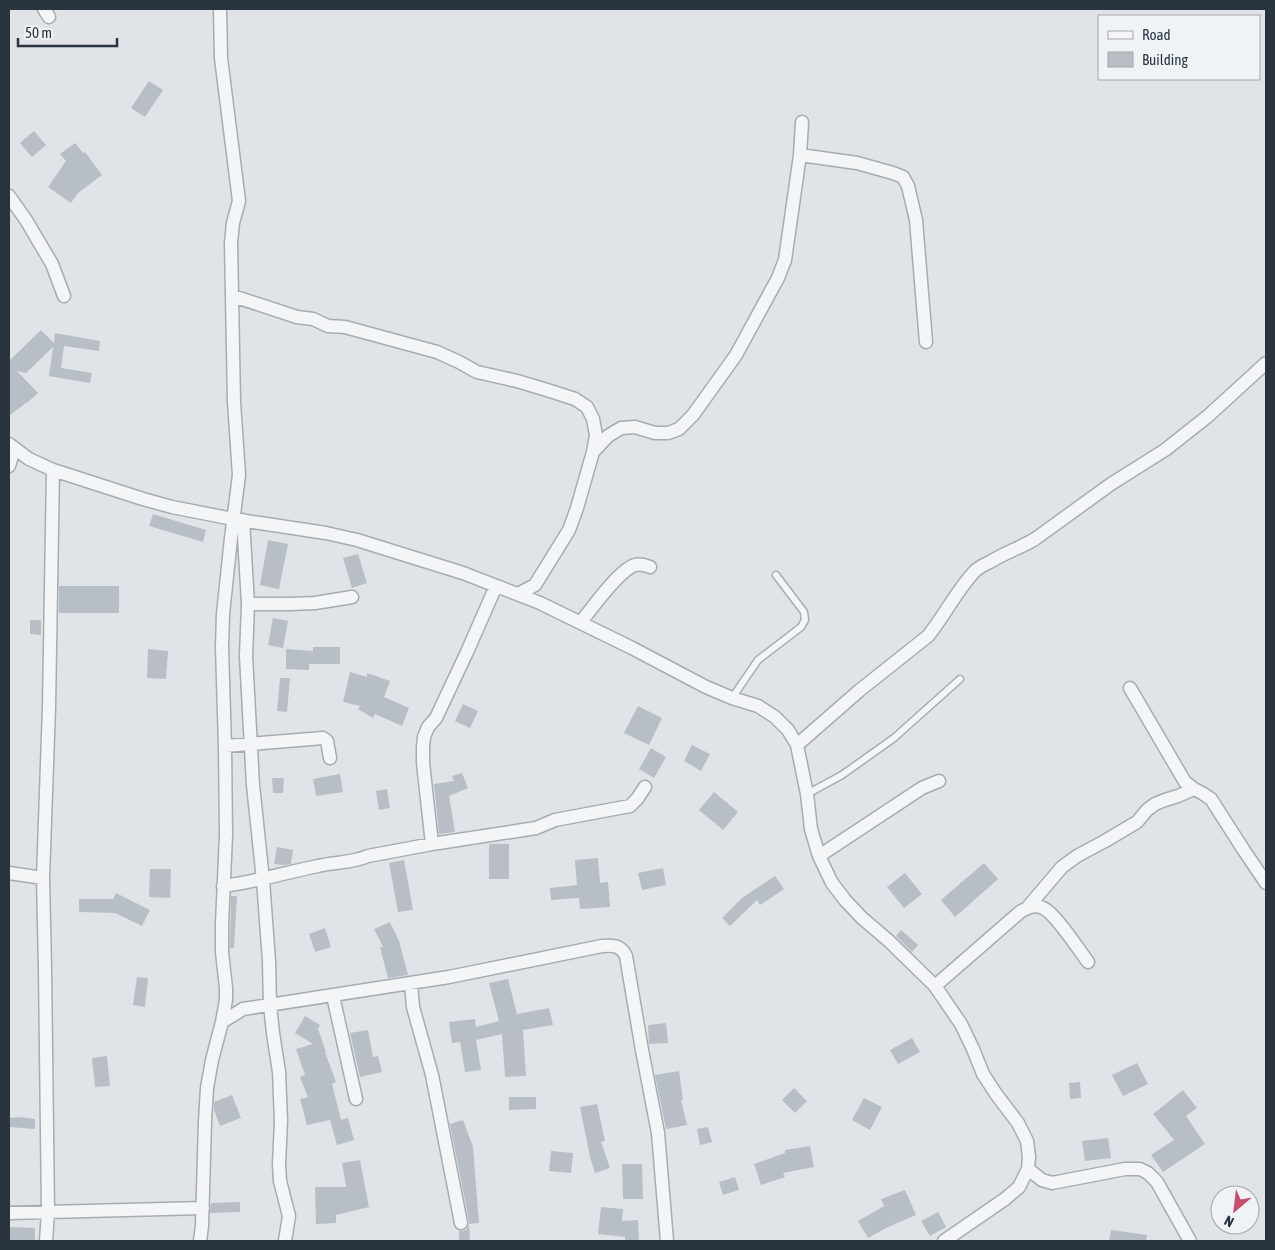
<svg xmlns="http://www.w3.org/2000/svg" width="1275" height="1250" viewBox="0 0 1275 1250" font-family="'Asap Condensed',sans-serif">
<rect width="100%" height="100%" fill="#e0e4e8"/>
<path fill="#b8bec5" d="M149,81L163,90L145,117L131,108Z
M34,131L46,145L32,157L20,143Z
M75,143L83,153L85,152L102,175L78,193L71,203L48,187L66,161L60,154Z
M41,330L54,343L55,333L100,341L99,351L64,346L61,368L92,373L90,383L49,376L53,347L26,373L17,371L38,393L28,402H27L9,416V361Z
M153,514L206,530L203,542L149,526Z
M268,540L288,544L279,589L260,585Z
M358,554L367,583L352,588L343,558Z
M59,586H119V613H59Z
M273,618L288,621L283,648L268,645Z
M30,620H41V635L30,634Z
M313,647H340V664H309V670L286,669V649L313,651Z
M148,649L168,651L166,679L147,678Z
M350,672L367,677V673L390,681L384,697L409,708L402,726L375,714L373,718L358,709L360,706L343,702Z
M280,678H290L287,712L277,711Z
M463,704L478,711L470,728L455,721Z
M638,706L662,718L649,745L624,733Z
M692,745L710,754L701,771L684,761Z
M651,748L666,757L654,778L639,769Z
M462,773L468,788L449,796L455,832L439,834L434,784L454,781L452,776Z
M340,774L343,792L316,796L313,779Z
M272,778H284L283,793H273Z
M387,789L390,808L379,810L376,791Z
M714,792L738,812L723,830L699,810Z
M489,844H509V879H489Z
M277,847L293,850L291,864L285,865L274,864Z
M598,858L600,883L608,882L610,907L580,909L579,898L551,900L550,888L577,885L575,860Z
M404,860L413,910L398,912L389,863Z
M984,863L998,879L955,917L941,900Z
M663,868L666,885L642,890L638,873Z
M150,869H171L170,898L149,897Z
M905,873L922,894L904,908L887,887Z
M775,876L784,889L760,905L757,900L730,926L722,918L742,898Z
M116,893L150,910L142,926L115,913L79,912V899H113Z
M231,896H237L234,948H230Z
M390,922L399,941L408,975L388,978L380,947H383L374,929Z
M325,928L331,947L315,952L309,934Z
M901,930L918,945L912,952L896,936Z
M137,977L148,978L145,1007L133,1005Z
M508,979L517,1014L549,1008L553,1025L523,1030L526,1076L505,1077L502,1034L476,1040L481,1070L465,1072L460,1042L452,1043L449,1022L475,1019L476,1027L499,1021L489,983Z
M305,1016L320,1025L318,1029L326,1052H325L336,1082L332,1084L341,1120L348,1118L354,1140L337,1145L330,1120L307,1125L300,1099L308,1097L300,1077L305,1075L296,1049L313,1044L295,1033Z
M666,1023L668,1043L649,1044L648,1025Z
M368,1030L373,1057L378,1056L382,1072L360,1077L350,1033Z
M912,1038L920,1052L898,1064L890,1050Z
M107,1056L110,1086L95,1087L92,1058Z
M1137,1063L1148,1084L1123,1096L1112,1075Z
M679,1071L683,1100H681L687,1125L666,1129L655,1075Z
M1080,1082L1081,1098L1070,1099L1069,1083Z
M794,1088L807,1101L795,1113L782,1100Z
M1183,1090L1197,1108L1186,1116L1205,1144L1163,1172L1151,1155L1174,1140L1153,1114Z
M232,1095L241,1118L220,1126L214,1110V1102Z
M509,1097H536V1109L509,1110Z
M864,1098L882,1107L870,1130L852,1120Z
M597,1104L605,1141L601,1142L610,1168L595,1173L590,1157L580,1107Z
M20,1117L35,1119V1129L9,1127V1118Z
M463,1120L473,1147L479,1223L469,1224L470,1241H459V1231H463L467,1229L469,1225V1221L450,1124Z
M708,1127L712,1142L700,1145L697,1129Z
M1108,1138L1111,1158L1085,1161L1082,1141Z
M810,1146L814,1167L783,1173L785,1177L761,1185L754,1164L785,1153V1150Z
M551,1151L573,1153L571,1173L549,1171Z
M360,1160L369,1207L336,1215V1223L316,1224L315,1187H346L342,1163Z
M622,1164H642L643,1199H623Z
M735,1177L739,1190L723,1195L719,1182Z
M905,1190L916,1215L888,1227L868,1238L858,1221L884,1206L881,1199Z
M240,1202V1212L210,1213L211,1203Z
M601,1207L623,1209L622,1221L638,1220L639,1240H625V1237L598,1234Z
M938,1212L946,1227L930,1236L921,1221Z
M9,1227L35,1228V1241H9Z
M1111,1230L1147,1235L1146,1241H1109Z"/>
<g fill="none" stroke-linecap="round" stroke-linejoin="round">
<g stroke="#a6acb2" stroke-width="9">
<path id="service" d="M732,698L758,660L801,627L805,620L804,612L776,575
M807,794L842,775L894,738L960,679"/>
</g>
<g stroke="#a6acb2" stroke-width="15">
<path id="minor" d="M44,9L49,17
M800,155L857,163L893,173L903,177L908,186L916,220L926,342
M9,196L26,220L52,264L64,296
M233,296L297,317L313,319L328,326L345,327L437,352L459,362L477,372L517,381L547,390L575,399L587,407L593,419L596,435L593,452L577,508L569,530L535,585L518,594
M9,444L29,459L53,470L143,499L172,507L233,519L326,533L357,540L463,573L540,603L632,648L706,687L732,698L758,706L775,717L788,730L797,745L807,794L811,829L819,856L832,883L845,900L862,918L889,941L935,986L961,1024L973,1049L983,1074L996,1094L1018,1123L1027,1141L1029,1157L1028,1169L1019,1187L1005,1199L944,1241
M593,452L608,436L621,428L635,427L655,433H668L679,429L693,415L736,355L778,278L785,260L800,155L802,122
M9,466L14,449
M243,520L248,604L246,656L253,785L263,880L269,961L270,1005L273,1033L279,1072L281,1121L279,1164L280,1181L289,1216L285,1241
M248,604H290L315,603L352,597
M581,622C592,608 619,570 635,565C640,564 645,565 650,567
M1130,688L1185,782L1194,789L1202,793L1211,799L1243,849L1266,883
M797,745L860,690L928,636C945,615 958,588 976,570C980,567 985,564 990,562C1004,553 1020,548 1035,539L1111,484L1165,450L1208,416L1266,363
M225,746L323,738L327,741L330,758
M432,844L423,763V747L424,737L428,727L436,718L467,652L496,586
M819,856L922,788L939,781
M9,873L43,878
M223,886C256,882 287,872 318,866C335,862 352,863 368,856L432,844L536,828L555,820L630,806L637,799L645,787
M1028,907L1062,867L1077,856L1105,841L1137,822L1147,810L1155,804L1165,800L1178,796L1194,789
M411,983L413,1007L432,1075L461,1223
M935,986L1020,912C1027,908 1034,904 1043,908C1055,913 1079,950 1088,962
M333,996L356,1099
M222,1022L243,1009L449,977L602,946C612,945 621,945 626,956L642,1050L658,1133L667,1241
M1028,1169L1042,1180L1052,1183L1125,1169H1140L1148,1173L1157,1182L1190,1241
M9,1213L203,1208
M46,1241L48,1212L45,969L43,878L49,707L53,470
M200,1241L202,1226L205,1121L207,1088L212,1060L222,1022L226,1000V988L222,952V924L226,835L225,746L222,647L223,614L231,538L239,475L234,402L231,243L233,223L239,201L221,58L220,9"/>
</g>
<use href="#service" stroke="#f3f5f7" stroke-width="6"/>
<use href="#minor" stroke="#f3f5f7" stroke-width="12"/>
</g>
<rect width="1275" height="1250" fill="none" stroke="#2a343f" stroke-width="20"/>
<rect x="1098" y="15" width="162" height="65" fill="#f0f3f6" stroke="#a1a7ad"/>
<rect x="1108" y="31" width="25" height="8" fill="#f3f5f7" stroke="#a1a7ad"/>
<text x="1142" y="40" font-size="15" fill="#2a343f">Road</text>
<rect x="1108" y="52" width="25" height="15" fill="#b8bec5" stroke="#a1a7ad"/>
<text x="1142" y="65" font-size="15" fill="#2a343f">Building</text>
<g transform="translate(1235 1210) rotate(208)"><circle r="24" fill="#f0f3f6" stroke="#a1a7ad"/>
<path d="M0-4L9 19L0 12L-9 19Z" fill="#c54e6f"/>
<text y="-8" font-size="14" font-weight="bold" text-anchor="middle" fill="#2a343f">N</text>
</g>
<path d="M18 38v8h99v-8" fill="none" stroke="#2a343f" stroke-width="2.5"/>
<text x="25" y="38" font-size="15" fill="#2a343f" stroke="#f0f3f6" stroke-width="4" paint-order="stroke">50 m</text>
</svg>
